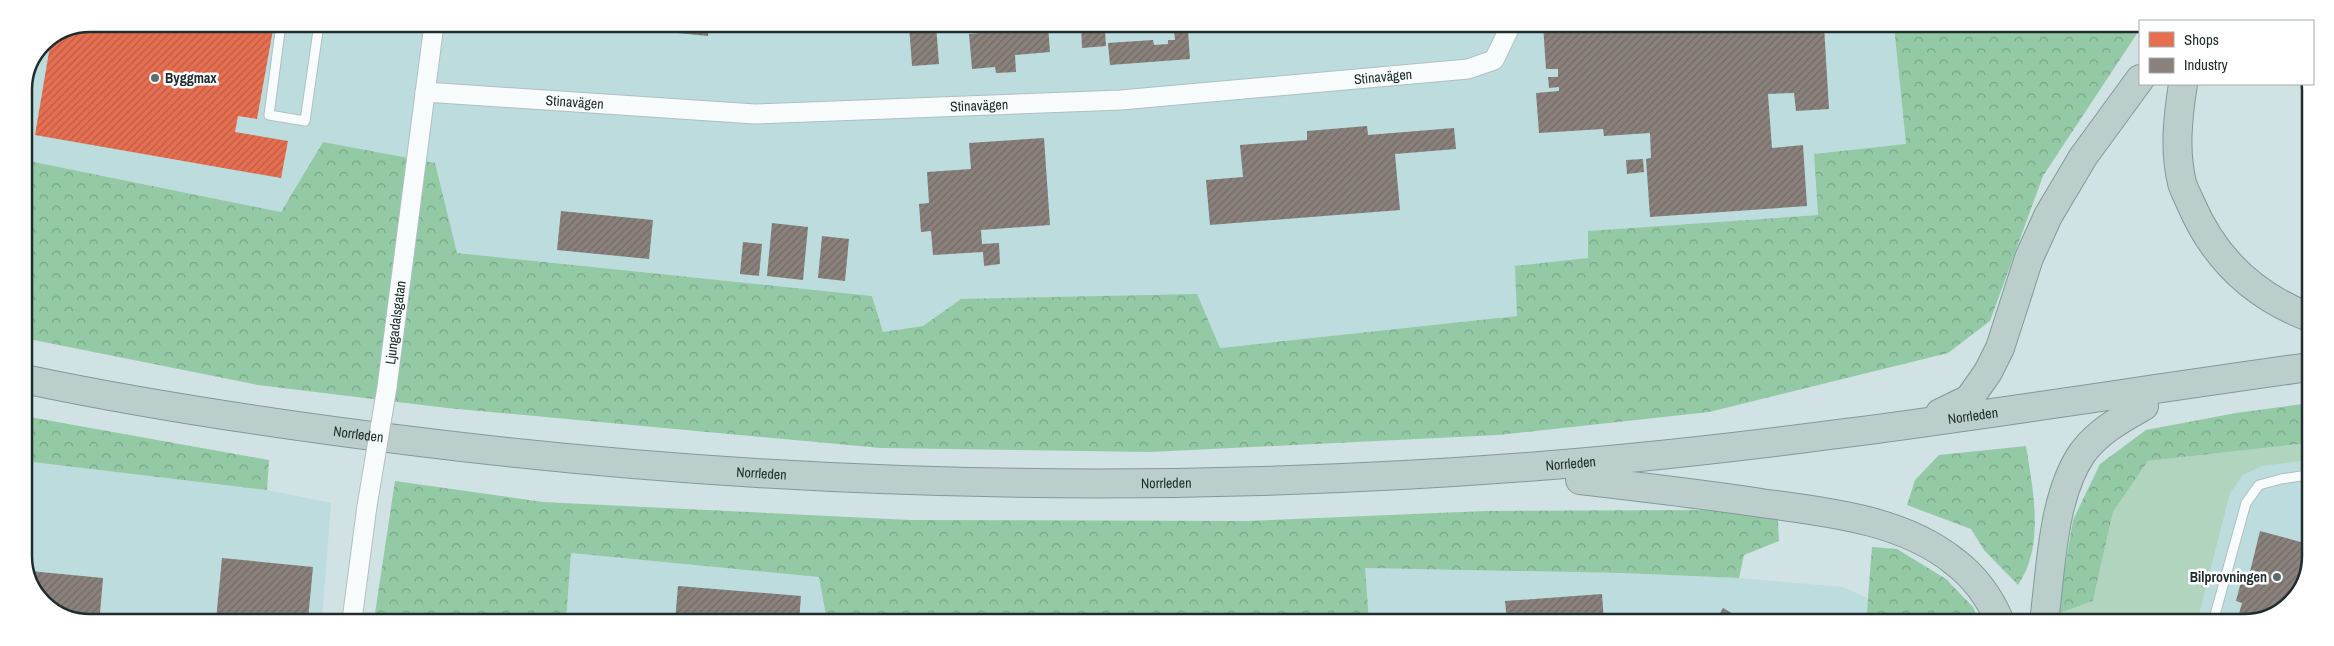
<svg xmlns="http://www.w3.org/2000/svg" width="2334" height="646" viewBox="0 0 2334 646" font-family="'Archivo Narrow',sans-serif">
<defs>
<pattern id="forest-crowns" width="20" height="18" patternUnits="userSpaceOnUse" patternTransform="scale(1.25)"><rect width="20" height="18" fill="#94c9a6"/><path d="M2 6a3 3 0 1 1 6 0M12 15a3 3 0 1 1 6 0" fill="none" stroke="#78a488"/></pattern>
<pattern id="shops-hatch" width="6" height="6" patternUnits="userSpaceOnUse" patternTransform="scale(1.25)"><rect width="6" height="6" fill="#e76f51"/><path d="M-1 1l2-2M0 6l6-6M5 7l2-2" fill="none" stroke="#bb5c44"/></pattern>
<pattern id="industry-hatch" width="6" height="6" patternUnits="userSpaceOnUse" patternTransform="scale(1.25)"><rect width="6" height="6" fill="#8a817c"/><path d="M-1 1l2-2M0 6l6-6M5 7l2-2" fill="none" stroke="#706a66"/></pattern>
</defs>
<rect width="100%" height="100%" fill="#d0e2e3"/>
<path fill="#bcdcde" d="M91,24L1894,26L1906,145L1814,154L1818,215L1589,231L1588,258L1517,316L1220,348L961,299L923,326L883,332L872,296L457,253L323,142L281,212L24,160V90L44,43Z
M2309,443L2308,572L2284,608L2244,622H2092L2113,512Z
M24,461L267,490L331,503L322,620H74L40,599L24,560Z
M571,553L819,577L827,621H566Z
M1365,568L1621,573L1739,578L1843,587L1867,598L1866,622L1369,621Z"/>
<path fill="#b1d4be" d="M2309,443V460L2262,466L2243,475L2230,493L2197,622H2056L2057,614L2093,601L2113,512L2148,461Z"/>
<path fill="url(#forest-crowns)" d="M1894,26H2140V29L2043,176L1990,321L1948,353L1709,412L1498,435L1150,452L881,448L447,408L258,385L24,338V160L281,212L323,142L435,163L457,253L872,296L883,332L923,326L961,299L1197,294L1220,348L1517,316L1515,266L1588,258V231L1818,215L1814,154L1906,144Z
M2309,403V443L2148,461L2113,512L2093,601L2057,614L2073,520L2100,464L2146,430L2236,413Z
M24,416L269,460L267,490L24,461Z
M2026,446C2033,490 2045,546 2018,585L1984,550L1971,529L1907,505L1915,480L1939,455Z
M395,481L543,502L910,520L1248,521L1485,511L1717,510L1778,520L1779,541L1744,555L1739,578L1621,573L1365,568L1369,621H827L819,577L571,553L566,621L374,620Z
M1872,547L1897,549L1946,579L1973,607L1980,622H1866Z"/>
<path fill="url(#shops-hatch)" d="M91,24H274L257,119L238,116L235,132L288,141L281,178L35,135L51,40Z"/>
<path fill="url(#industry-hatch)" d="M586,24H709L708,36Z
M909,25H936L939,64L912,66Z
M979,25H1048L1050,52L1015,55L1016,72L996,73L995,67L972,69L969,34L980,33Z
M1081,25H1116V30L1105,31L1106,46L1082,48Z
M1451,25H1475L1476,30L1452,32Z
M1543,25L1824,26L1829,109L1796,111L1794,93L1768,94L1772,148L1803,145L1807,206L1650,217L1646,159L1651,158L1650,133L1604,136L1603,129L1539,133L1536,93L1559,91V87L1549,88L1548,77H1558V69H1546Z
M1188,31L1190,59L1110,65L1108,43L1153,40L1154,45L1168,44V40H1175L1174,32Z
M1367,126L1368,135L1454,128L1456,149L1395,154L1400,210L1210,225L1206,180L1243,177L1240,145L1307,140V131Z
M1044,138L1050,225L981,230L982,244L999,243L1000,264L984,266L983,252L933,255L931,231L921,232L919,204L929,203L927,172L971,169L969,143Z
M1643,159L1644,172L1627,174L1626,160Z
M561,211L653,220L649,259L557,250Z
M772,223L808,227L803,280L767,276Z
M822,236L849,239L845,281L818,278Z
M743,242L762,244L759,276L740,274Z
M2260,531L2308,544V572L2284,608L2243,622L2237,621L2242,603L2236,601L2241,582L2247,584Z
M222,558L313,567L308,620H216Z
M30,571L103,578L100,613L127,616V620H74L40,599Z
M678,586L801,596L799,621H675Z
M1602,594L1604,622L1507,621L1505,601Z
M1723,608L1737,616L1734,622H1715Z"/>
<g fill="none" stroke-linecap="round" stroke-linejoin="round">
<g stroke="#b1bfc0" stroke-width="11">
<path id="lane" d="M281,24L269,115L305,121L319,24
M2213,622L2246,503L2259,485L2281,479L2308,475"/>
</g>
<g stroke="#b1bfc0" stroke-width="21">
<g id="street">
<path id="s1" d="M425,92L755,114L1121,100L1468,69L1494,60L1511,25"/>
<path id="s2" d="M387,387L434,24"/>
<path d="M352,620L367,506"/>
</g>
</g>
<g stroke="#809a98" stroke-width="30">
<g id="highway">
<path d="M2183,84C2178,116 2174,150 2182,183C2184,190 2188,197 2191,204C2214,258 2254,296 2309,317"/>
<path id="s3" d="M24,379C152,406 282,425 412,441C798,489 1188,496 1576,463C1821,442 2065,401 2309,367"/>
<path d="M1940,413L1969,399L1988,372L2000,348L2029,258L2048,216L2083,157L2140,79"/>
<path d="M1580,480C1641,487 1701,494 1761,503C1826,512 1902,519 1955,562C1976,578 1990,598 2000,622"/>
<path d="M2044,622C2051,570 2052,496 2083,452C2099,431 2121,419 2144,406"/>
</g>
</g>
<use href="#lane" stroke="#f8fbfb" stroke-width="9"/>
<use href="#street" stroke="#f8fbfb" stroke-width="19"/>
<use href="#highway" stroke="#bbcecb" stroke-width="28"/>
<g stroke="#b1bfc0" stroke-width="21" stroke-linecap="butt">
<path id="street-bridge" d="M367,506L387,387"/>
</g>
<use href="#street-bridge" stroke="#f8fbfb" stroke-width="19"/>
</g>
<g fill="#5e6c6d" stroke="#fff" stroke-width="2">
<circle cx="155" cy="78" r="5"/>
<circle cx="2277" cy="577" r="5"/>
</g>
<g text-anchor="middle" stroke-width="5" stroke-linejoin="round" paint-order="stroke">
<g font-size="14" fill="#202d2e" stroke="#fff">
<text dy="5" stroke="none"><textPath href="#s1" startOffset="960">Stinavägen</textPath></text>
<text dy="5" stroke="none"><textPath href="#s1" startOffset="150">Stinavägen</textPath></text>
<text dy="5" stroke="none"><textPath href="#s1" startOffset="555">Stinavägen</textPath></text>
<text dy="5" stroke="none"><textPath href="#s2" startOffset="65">Ljungadalsgatan</textPath></text>
<text dy="5" stroke="none"><textPath href="#s3" startOffset="1959">Norrleden</textPath></text>
<text dy="5" stroke="none"><textPath href="#s3" startOffset="339">Norrleden</textPath></text>
<text dy="5" stroke="none"><textPath href="#s3" startOffset="1554">Norrleden</textPath></text>
<text dy="5" stroke="none"><textPath href="#s3" startOffset="744">Norrleden</textPath></text>
<text dy="5" stroke="none"><textPath href="#s3" startOffset="1149">Norrleden</textPath></text>
</g>
<g font-size="14" font-weight="bold" fill="#202d2e" stroke="#fff" text-anchor="start">
<text x="165" y="83">Byggmax</text>
<text x="2267" y="582" text-anchor="end">Bilprovningen</text>
</g>
</g>
<path d="M0 0H2334V646H0ZM90 32H2244A58 58 0 0 1 2302 90V556A58 58 0 0 1 2244 614H90A58 58 0 0 1 32 556V90A58 58 0 0 1 90 32Z" fill="#fff" fill-rule="evenodd"/>
<path fill="none" stroke="#202d2e" stroke-width="2.5" d="M90 32H2244A58 58 0 0 1 2302 90V556A58 58 0 0 1 2244 614H90A58 58 0 0 1 32 556V90A58 58 0 0 1 90 32Z"/>
<rect x="2139" y="20" width="175" height="65" fill="#ffffff" stroke="#a6abab"/>
<rect x="2149" y="32" width="25" height="15" fill="#e76f51" stroke="#a6abab"/>
<text x="2184" y="45" font-size="15" fill="#202d2e">Shops</text>
<rect x="2149" y="58" width="25" height="15" fill="#8a817c" stroke="#a6abab"/>
<text x="2184" y="70" font-size="15" fill="#202d2e">Industry</text>
</svg>
